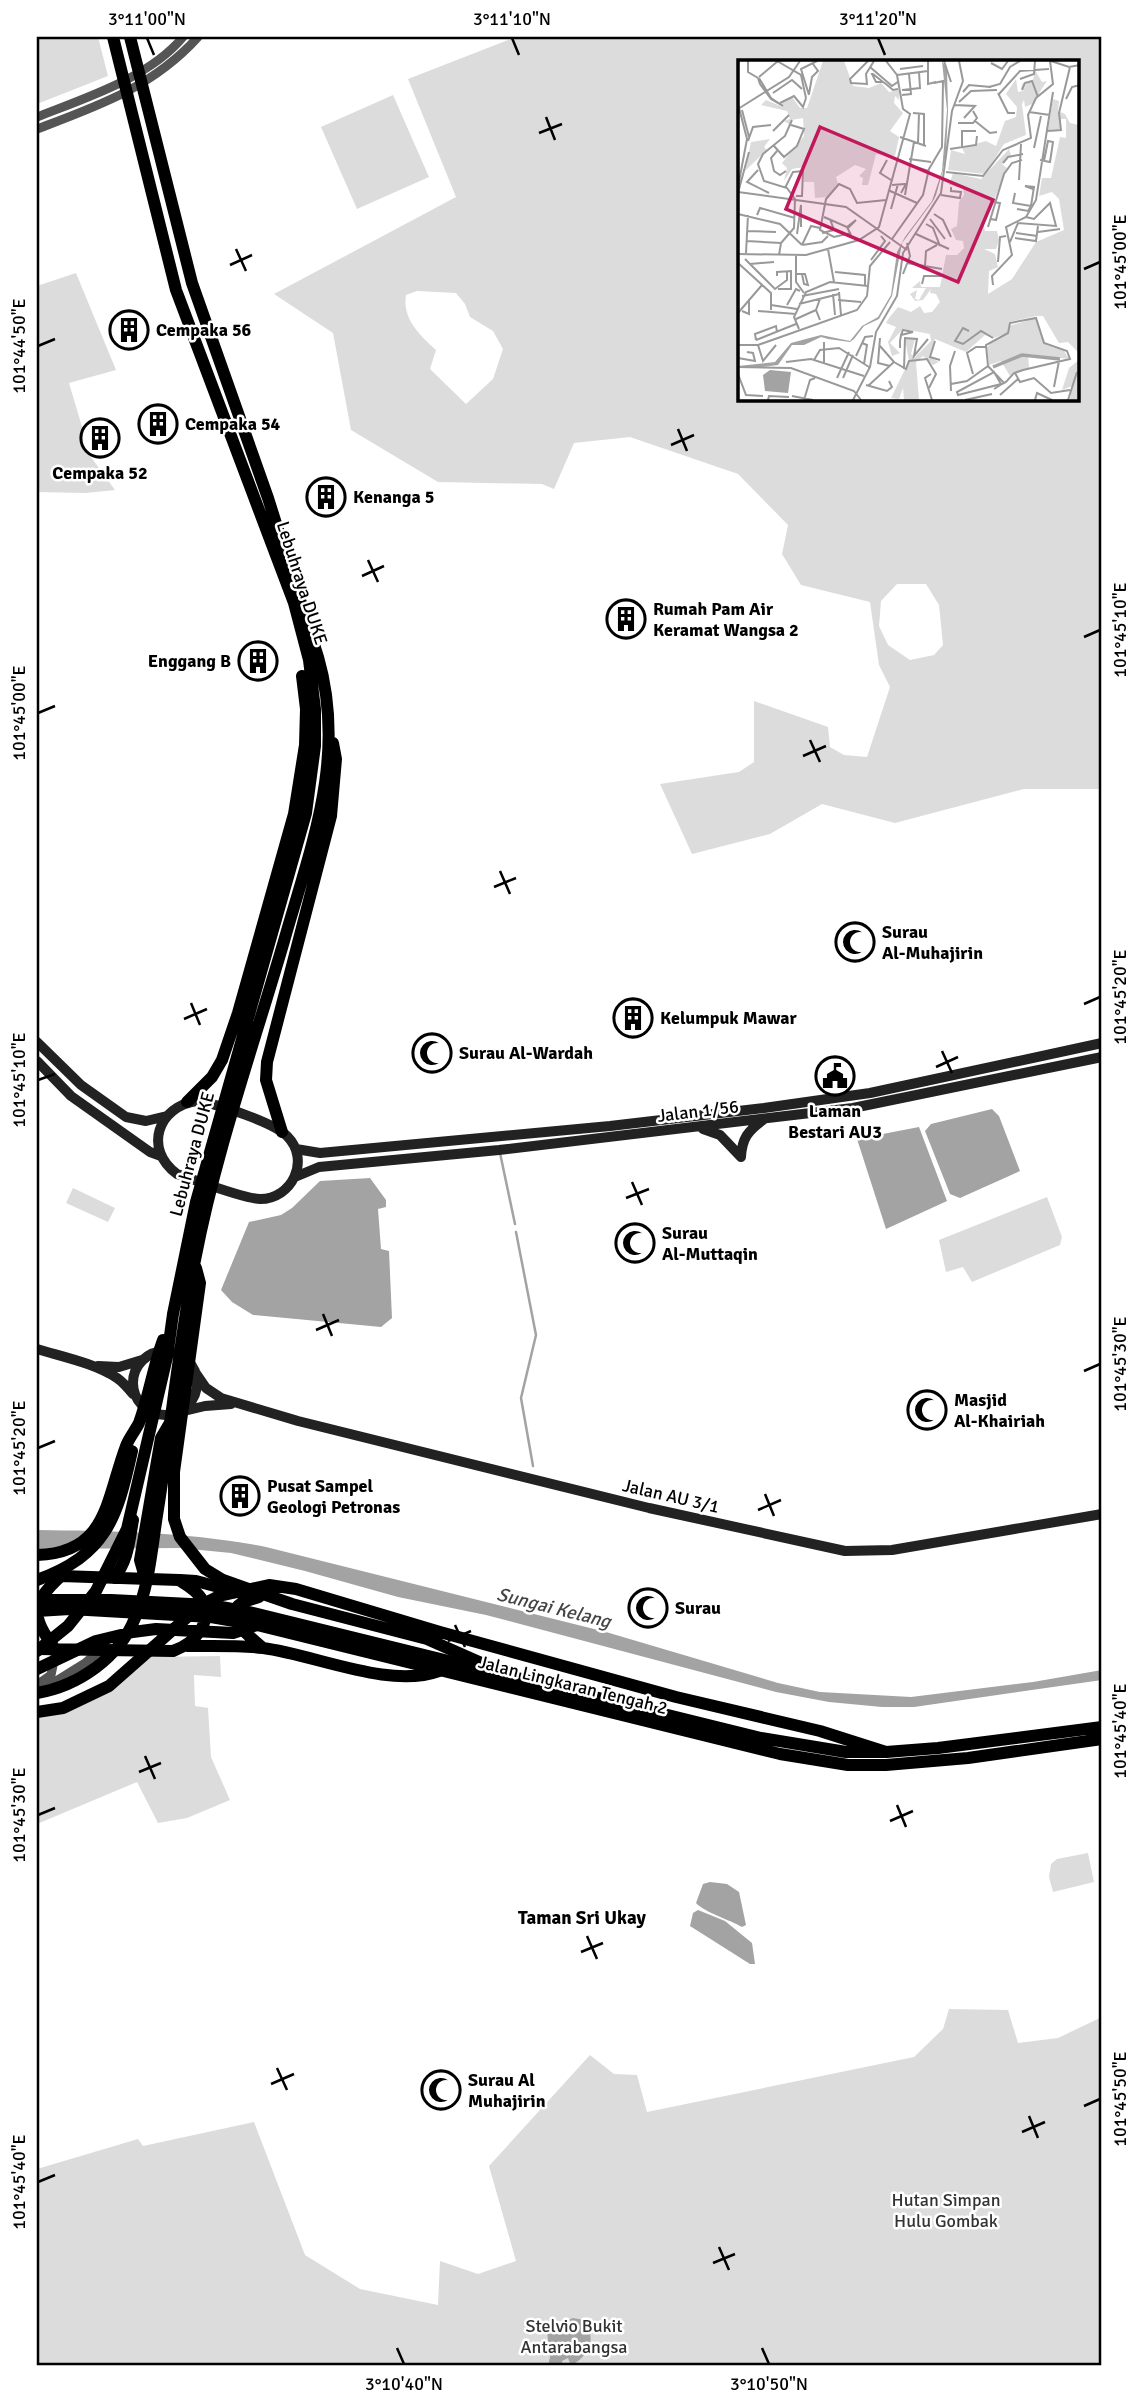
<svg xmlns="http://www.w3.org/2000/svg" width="1139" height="2403" viewBox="0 0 1139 2403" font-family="Signika,sans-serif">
<rect width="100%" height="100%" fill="#fff"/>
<path fill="#dcdcdc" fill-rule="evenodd" d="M37,37H98L108,76L37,104Z
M516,37H1102V800L1099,789H1024L895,823L822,804L770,834L692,854L660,784L739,772L754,762V701L828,727L830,747L844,755L867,757L890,687L879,665L870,602L801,585L782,554L788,525L738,474L630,437L574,443L554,489L542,484L438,482L351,430L333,333L274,294L456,197L408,79ZM740,61H1078V399H740ZM417,291L456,293L465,304L470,317L493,331L503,349L493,379L466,404L430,369L436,350C420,335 402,319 406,295ZM897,584H926L939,605L943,645L934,655L910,660L888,645L879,626L881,601Z
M393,95L429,177L357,209L321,127Z
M76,273L116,370L69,383L91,457L115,490L86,493L37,492V286Z
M73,1188L115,1208L108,1222L66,1203Z
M1047,1197L1062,1237L1060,1245L972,1282L963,1267L946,1272L939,1240Z
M220,1656L221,1677L194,1675L195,1706L208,1708L211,1757L230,1800L187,1818L158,1823L137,1782L37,1824V1712L73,1708L151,1657Z
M1088,1853L1094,1882L1053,1892L1049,1877L1051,1864L1057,1859Z
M949,2009L1008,2010L1018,2043L1058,2038L1102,2017V2366H37V2169L138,2139L143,2146L254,2122L305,2255L360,2289L438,2305L440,2261L478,2274L516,2261L489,2166L590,2055L614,2074L637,2075L647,2112L914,2057L943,2029Z"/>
<path fill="#a3a3a3" d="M992,1109L999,1116L1020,1171L960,1198L950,1194L925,1131L931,1124Z
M919,1127L947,1201L886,1229L857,1139Z
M370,1178L386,1200V1207L378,1209L381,1249L389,1251L392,1318L381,1327L253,1315L232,1302L221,1290L249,1222L281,1215L292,1208L320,1181Z
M37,1530C113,1531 191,1532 266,1547L606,1632L778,1683L820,1692L911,1697L1033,1682L1102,1670V1680L914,1707H882L829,1702L776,1692L486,1615L398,1597L305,1571L231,1553L180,1548L37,1549Z
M710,1882L727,1884L739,1892L746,1925L742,1927C730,1920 704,1912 696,1903L703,1884Z
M698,1910L725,1921L752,1943L755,1964H750L690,1926L693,1913Z
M573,2318L584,2320C597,2339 590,2354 571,2366L568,2358L562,2361L563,2366H548L550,2357L547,2331L553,2326Z"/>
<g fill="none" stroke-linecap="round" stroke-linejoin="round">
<path stroke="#a3a3a3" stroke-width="2.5" d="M500,1153L515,1224
M516,1232L536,1335L521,1398L533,1466"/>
<path stroke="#555" stroke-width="9" d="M37,117C85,98 149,78 183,37
M37,129C98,106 153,87 198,37
M37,1685L51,1675L55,1656
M48,1686L85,1663L101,1650"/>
<path stroke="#222" stroke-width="10" d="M37,1042L81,1085L126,1117L146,1121L167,1116
M37,1061L71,1096L150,1152L161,1156
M197,1101C217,1104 273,1122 287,1136C311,1160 292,1199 260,1199C244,1199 196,1180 177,1174C143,1149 158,1106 197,1101Z
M703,1129L720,1135L741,1157
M296,1149L320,1153L610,1126L764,1108L870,1093L1102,1043
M741,1157C742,1138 748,1131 763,1120
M295,1177L319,1167L499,1150L853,1108L1102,1057
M37,1349C63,1357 94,1363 117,1378C123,1382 128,1388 133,1394
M133 1383a32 32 0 1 1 64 0a32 32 0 1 1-64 0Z
M98,1366L119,1367L142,1360
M195,1372L206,1388L221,1398L298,1421L649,1508L845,1551L892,1550L1102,1514
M184,1411L205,1406L231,1404"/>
<path stroke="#000" stroke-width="12" d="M114,1578C128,1561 129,1542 133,1520
M149,1579L144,1574L140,1560L161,1438L171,1421
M180,1580L196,1581L241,1593
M259,1597C254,1599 247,1600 242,1603C220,1616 254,1640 263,1648
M37,1600H111L210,1605L249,1612L761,1738L846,1752H886L938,1748L1102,1727
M37,1611L70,1609L211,1617L257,1625L780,1754L848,1765H886L968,1758L1102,1739
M187,1646C212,1646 238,1645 263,1648C316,1655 389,1689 439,1671
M37,1649L173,1651C195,1643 214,1623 201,1598C196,1590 187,1585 179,1580L61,1576C30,1604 31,1616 55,1649"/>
<path stroke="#000" stroke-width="12" d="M187,1102L212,1077L222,1060L238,1013L294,814L305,745L306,709L302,676
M282,1132L266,1080L267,1062L331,816L336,759L333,743
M196,1268L200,1283L174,1472V1519L180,1537L205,1569L223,1580L292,1604L427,1639L504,1673
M37,1555C108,1553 106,1499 126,1446C129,1438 135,1431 139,1423C149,1396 153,1367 163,1340
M37,1580C106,1555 117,1519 132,1451
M37,1651L68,1626L96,1591L127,1529L167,1357L173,1314L196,1202L306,813L315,746V709L309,660L294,603L176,290L113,37
M37,1669L96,1641L133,1632L156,1629L233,1633L257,1625
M37,1693C78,1686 119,1658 135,1618C150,1584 152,1545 158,1509C171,1426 179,1342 195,1260C216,1151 253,1047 284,941C311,846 347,757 318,657L268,498L192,283L130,37
M37,1712L63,1708L109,1686L201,1605L219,1596L269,1585L296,1589L440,1632L676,1697L820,1731L886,1752"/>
</g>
<path fill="none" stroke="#000" stroke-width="2.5" d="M147,38L154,55M512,38L519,55M878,38L885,55M546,117L555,140M539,133L562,124M236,249L246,271M230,265L252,255M1084,269L1100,262M38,346L55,339M678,429L687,451M671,445L694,435M368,560L378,582M362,576L384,566M1084,637L1100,630M38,713L55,706M810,740L820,762M803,756L826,746M500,871L510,894M494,887L516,878M191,1003L200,1025M1084,1004L1100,997M184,1019L207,1009M942,1051L952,1073M936,1067L958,1057M38,1080L55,1074M632,1182L642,1205M626,1198L649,1189M323,1314L332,1336M316,1330L339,1320M1084,1371L1100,1364M38,1448L55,1441M765,1494L774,1516M758,1510L781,1500M455,1625L465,1647M448,1641L471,1631M1084,1738L1100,1731M145,1756L155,1779M139,1772L161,1763M897,1805L906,1827M38,1815L55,1808M890,1821L913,1811M587,1936L597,1959M581,1952L603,1943M277,2068L287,2090M271,2084L294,2074M1084,2106L1100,2099M1029,2116L1038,2138M1022,2132L1045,2122M38,2182L55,2175M719,2247L729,2270M713,2263L735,2254M397,2348L404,2364M762,2348L769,2364"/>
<defs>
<g id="building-ring" transform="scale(2.0125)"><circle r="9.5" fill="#fff" stroke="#000" stroke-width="1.5"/><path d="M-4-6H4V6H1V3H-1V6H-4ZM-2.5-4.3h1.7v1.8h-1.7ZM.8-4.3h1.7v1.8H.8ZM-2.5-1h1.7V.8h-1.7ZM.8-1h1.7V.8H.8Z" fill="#000"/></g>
<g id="mosque-ring" transform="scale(2.0125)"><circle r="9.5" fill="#fff" stroke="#000" stroke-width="1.5"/><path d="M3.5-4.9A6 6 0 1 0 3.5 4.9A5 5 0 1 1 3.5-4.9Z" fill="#000"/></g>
<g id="civic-ring" transform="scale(2.0125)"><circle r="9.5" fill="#fff" stroke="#000" stroke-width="1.5"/><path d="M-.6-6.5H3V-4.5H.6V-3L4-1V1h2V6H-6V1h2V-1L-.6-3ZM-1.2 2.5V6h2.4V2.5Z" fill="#000"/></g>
</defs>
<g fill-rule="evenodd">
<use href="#building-ring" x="129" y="330"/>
<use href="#building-ring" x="158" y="424"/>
<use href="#building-ring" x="100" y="438"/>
<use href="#building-ring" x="326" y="497"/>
<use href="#building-ring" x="626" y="619"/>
<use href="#building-ring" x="258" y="661"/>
<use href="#mosque-ring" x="855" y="942"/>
<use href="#building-ring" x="633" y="1018"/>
<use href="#mosque-ring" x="432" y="1053"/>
<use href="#civic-ring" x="835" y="1076"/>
<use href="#mosque-ring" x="635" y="1243"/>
<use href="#mosque-ring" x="927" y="1410"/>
<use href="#building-ring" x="240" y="1496"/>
<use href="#mosque-ring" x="648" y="1608"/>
<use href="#mosque-ring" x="441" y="2090"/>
</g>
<g text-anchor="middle" stroke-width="5" stroke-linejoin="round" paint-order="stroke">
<g font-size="18" font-weight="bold" fill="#000" stroke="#fff" text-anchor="start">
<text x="156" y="336">Cempaka 56</text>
<text x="185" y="430">Cempaka 54</text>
<text x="100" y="479" text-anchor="middle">Cempaka 52</text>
<text x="353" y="503">Kenanga 5</text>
<text x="653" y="615">Rumah Pam Air<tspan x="653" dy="21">Keramat Wangsa 2</tspan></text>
<text x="231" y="667" text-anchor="end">Enggang B</text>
<text x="882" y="938">Surau<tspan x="882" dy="21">Al-Muhajirin</tspan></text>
<text x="660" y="1024">Kelumpuk Mawar</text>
<text x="459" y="1059">Surau Al-Wardah</text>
<text x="835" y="1117" text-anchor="middle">Laman<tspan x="835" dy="21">Bestari AU3</tspan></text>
<text x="662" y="1239">Surau<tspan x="662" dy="21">Al-Muttaqin</tspan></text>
<text x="954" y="1406">Masjid<tspan x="954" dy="21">Al-Khairiah</tspan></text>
<text x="267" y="1492">Pusat Sampel<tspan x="267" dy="21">Geologi Petronas</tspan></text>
<text x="675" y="1614">Surau</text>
<text x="468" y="2086">Surau Al<tspan x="468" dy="21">Muhajirin</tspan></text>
</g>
<g font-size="18" fill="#000" stroke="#fff">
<text transform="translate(302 583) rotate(72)" y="6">Lebuhraya DUKE</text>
<text transform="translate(698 1111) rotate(-7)" y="6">Jalan 1/56</text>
<text transform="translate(192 1154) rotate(-75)" y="6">Lebuhraya DUKE</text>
<text transform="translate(671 1496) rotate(13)" y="6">Jalan AU 3/1</text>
<text transform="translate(573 1685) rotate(14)" y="6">Jalan Lingkaran Tengah 2</text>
</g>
<g font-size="18" fill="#333" stroke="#fff">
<text x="946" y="2206">Hutan Simpan<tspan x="946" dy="21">Hulu Gombak</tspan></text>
<text x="574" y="2332">Stelvio Bukit<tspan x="574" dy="21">Antarabangsa</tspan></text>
</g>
<g font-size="19" font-style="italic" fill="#444" stroke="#fff">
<text transform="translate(554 1607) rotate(14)" y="7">Sungai Kelang</text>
</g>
<g font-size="19" font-weight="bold" fill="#000" stroke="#fff">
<text x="582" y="1924">Taman Sri Ukay</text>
</g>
</g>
<g transform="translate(738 60)">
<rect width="341" height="341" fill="#fff"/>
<path d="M85,1H106L115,26L131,28L143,23L151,32L161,30V40L157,36L156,43L165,53L152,71L161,77L157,96L138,94L130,125H124L125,118L121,116L128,109L117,105L98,117L100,124L89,137L77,138L76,122H66V107L54,109L46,121L49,108L44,103L66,76L65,58L53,60L52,65L46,61L52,59L49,51L23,45L28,40L45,47L43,43L54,37L62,48H69ZM297,10L304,22L309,21L294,44L287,47L286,40L284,44L288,75L266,84L247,114L210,110L213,90L227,94L224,88L248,81L258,86L267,61L278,57L279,47L268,34L278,19L280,32L285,31L290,21L283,30L284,24L286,22L295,20ZM315,39L321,41L320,51L327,54L332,63L341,65V340H332L334,326L324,330L331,308L341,300L339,291L330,282L321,283L305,256H298L272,262L269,273L256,278L247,275L228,292L197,279L191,297L201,302L195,305L185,296L178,302L181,340H166L165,328L161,339L153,338L171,301L167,279H177L173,294L177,297L193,281L192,274L165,269L152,283L162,293L154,296L150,282L158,267L148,263L151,258L160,247L173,252L182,246L186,253L194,252L202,242L198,234L192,233L193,229L185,240L177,241L172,234L179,230L177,239L181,240L188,228H174L182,221L183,227H202L208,195H219L226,188L225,181L218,180L213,169L219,166L221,142L226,135L225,128L211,125L215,113L243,119L271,89L273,95L264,104L269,108L246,165L247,171H259L261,180L258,189H246L257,194L260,207L251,211L250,234L274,219L298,182L326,170L321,139L314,132L301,136L304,118H313L322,77L328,78V59H323L322,69L310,70ZM32,79L26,87L29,90L7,111L13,82ZM298,258L308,285L326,291L331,299L290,294L291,308L272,316L263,301L251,305L249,288L255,280L270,274L271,266Z" fill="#dcdcdc"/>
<path d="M204,1L209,9L210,51L208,93L205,110L198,135L195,141L164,183L154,236L141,259L126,266L116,279L112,282L90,279L83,277L66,285H54L40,305L16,308L0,306L37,302L53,283L83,275L112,281L124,266L140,257L153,235L159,192L167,177L194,141L204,111L209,50ZM32,310L53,312L50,333L27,331L25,315Z" fill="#a3a3a3"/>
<path fill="none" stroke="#a3a3a3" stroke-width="3.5" d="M255,307L284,295L322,299"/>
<path fill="none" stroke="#999" stroke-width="2" d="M10,1V12L20,18M39,1L63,15L68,38M130,1L112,19L113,23L129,24L128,14L136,1M190,1V24L198,22M206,1L213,22M313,1L331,7L342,5M253,3L264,9L270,1M132,7L154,26L161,21M162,9L185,6M159,15L190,11M21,17L40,1M20,18L22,24L33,39L45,46L33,38L21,18M282,19L296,14L297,1M145,22H138L134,14H135L145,22L148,24L155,30L160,29M251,27L262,24L272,7L282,1M164,30L182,28L181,12M284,30L287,23L294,21L300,37M225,32L231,25L253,27M35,33L54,20L64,29M260,33L270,53H277M71,34L74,17L80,11L75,4M261,34L282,11L311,9M71,35L63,9L79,1M164,35L173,34L171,14M328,39L334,27L342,25M221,42L233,31L259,30M42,43L56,36L65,47L68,38M0,44L9,79L0,127M216,45L237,46L226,58M0,49L51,17L62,1M4,50L11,77M291,52L312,55M175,53L186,54V86M237,61L252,73L259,72M220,63H235L239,58L235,51M35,71L51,55M309,71L323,70L321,53L332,7M162,77L188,86M10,81L15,67L33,65M180,83L181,53M36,86L46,97L59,86L66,69L53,65M224,88V71H238M296,88L303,56M212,89L238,85L239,76M39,91L33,98L36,111L42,115L48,111M171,99L193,102M149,100L142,113L153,120M302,100L312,102L315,82L310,81L306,101M265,103L270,97L285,94M170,105L191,111M20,110L9,122L31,133M208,112L245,116L265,90L293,78L290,55L298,38L315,24L312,1M281,120L283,84M154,125L168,124L163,133M47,128L55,112L65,111L64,136H58M150,130L179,143M0,132L108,147L169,190M0,133L11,92M277,133L275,143L293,146M167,135L176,82M203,135L222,138L223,132L213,131V127M153,149L160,124M279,149L290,151L293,146L296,127L287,126L295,129M0,154L42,164L64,185M196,154L205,160L213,177M19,155L22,148L57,158M86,157L109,167L113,175M192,159L207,179M253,159L258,160L262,143L256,142M188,164L195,168L202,186M109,167L118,160L110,168M250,167L266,114L274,103L284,100M9,171L38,172M300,172L322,169M84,173L96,170L92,159M113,173L96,177L82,170L88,139L101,124L112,129L119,143L148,140M278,173L299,176M59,174L63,145V167M178,174L211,189M277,178L298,181L300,166M154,179L185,135L191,109L204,87L205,21L196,23M9,181L43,183M272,182L280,163L318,166L312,143L296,159L288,157M64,185L73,166L82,168M64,185L84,182L90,176M90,189L96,222M8,193L10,155M0,194L68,195L121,180L141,167L172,54L165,49L159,15L148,1M41,195L43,183L56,168L57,139L49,128L26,121L20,104L25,94L47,76L54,60M58,195V222L66,233M7,199L37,229L49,220V211M133,200L147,181L143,176M260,202L262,177L268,176M0,203L33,233V250M169,203L204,209M12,204L36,202M187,206L188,191L199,185M97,212L127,215V226M58,214H67L70,225L66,224L64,214M165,214L172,196L169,183M39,216V212L53,211V229H40M184,224L186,216H203M255,225L254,216L274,195L268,167L288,157L298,140L315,32M101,232L103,255M95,234L97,255M64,236L101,229M82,239L78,250L82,260M100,240L123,242M61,244L101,234M33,245L59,249M49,245L58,229L62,231M4,251L11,254V239M20,251L58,254M0,253L24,225M58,259L78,250M61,269L56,257L68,232L92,222L130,226M231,271L225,268L217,281L225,284L243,271L255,278M142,278L140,303L152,306M18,280L58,264M18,280L17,274L38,266L39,272M197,281L192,297L202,300M86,282V304M124,283L129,285L126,304M0,285H20L119,250L129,236L132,206L152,182M20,285L25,301L38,285M162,288V281L163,275L165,270L175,272L163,275M118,296L127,277L135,276M0,298L17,301L15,293L9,292M76,300L82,290L101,288L131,307M48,302L73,299L126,316M156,302L168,309L171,301L189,299L198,314L191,328M0,307L53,308L116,331L123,340M166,309L167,278L179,279L176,296L190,279M256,312L263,324L220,335L219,332ZM277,313L282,322L296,318L313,333L332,330M0,314L8,335L25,336M193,314L187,318L194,340M235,314L229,293L238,287H248M99,318L111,292M105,318L115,295M213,324L229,321L250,306M128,325L149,331L154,327L151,321M130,326L156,302L142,286M316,327L321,301M256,329L264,324L268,322L276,313L285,310L332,299L329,291L306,283L298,258L272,263L270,273L248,285L250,306L266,323M213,331L212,306L217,291M262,335L280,319M54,336L75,340M30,340L31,336L51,337M66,340L72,320L77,318M115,340L132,307L138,272L159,236L165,193L203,133L214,51L225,21L221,1M227,340L254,334M297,340L299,333L314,340M330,340L339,312"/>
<path fill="#c2185b" fill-opacity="0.15" stroke="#c2185b" stroke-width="3.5" d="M82,67L255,140L220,222L48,149Z"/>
<rect width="341" height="341" fill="none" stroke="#000" stroke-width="3.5"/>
</g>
<rect width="1139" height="2403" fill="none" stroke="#ffffff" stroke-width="77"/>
<rect x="38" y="38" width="1062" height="2326" fill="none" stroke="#000" stroke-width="2.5"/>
<g font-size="18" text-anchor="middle" fill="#000">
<text x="147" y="25">3°11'00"N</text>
<text x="512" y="25">3°11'10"N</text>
<text x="878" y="25">3°11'20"N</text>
<text transform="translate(1120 262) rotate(-90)" y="6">101°45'00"E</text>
<text transform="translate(19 346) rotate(-90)" y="6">101°44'50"E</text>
<text transform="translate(1120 630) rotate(-90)" y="6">101°45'10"E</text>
<text transform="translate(19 713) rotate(-90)" y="6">101°45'00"E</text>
<text transform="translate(1120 997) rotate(-90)" y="6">101°45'20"E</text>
<text transform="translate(19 1080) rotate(-90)" y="6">101°45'10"E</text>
<text transform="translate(1120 1364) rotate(-90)" y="6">101°45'30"E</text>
<text transform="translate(19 1448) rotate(-90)" y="6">101°45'20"E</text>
<text transform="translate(1120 1731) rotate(-90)" y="6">101°45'40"E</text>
<text transform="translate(19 1815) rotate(-90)" y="6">101°45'30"E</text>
<text transform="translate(1120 2099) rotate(-90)" y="6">101°45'50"E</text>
<text transform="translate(19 2182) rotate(-90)" y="6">101°45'40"E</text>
<text x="404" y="2390">3°10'40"N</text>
<text x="769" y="2390">3°10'50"N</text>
</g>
</svg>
